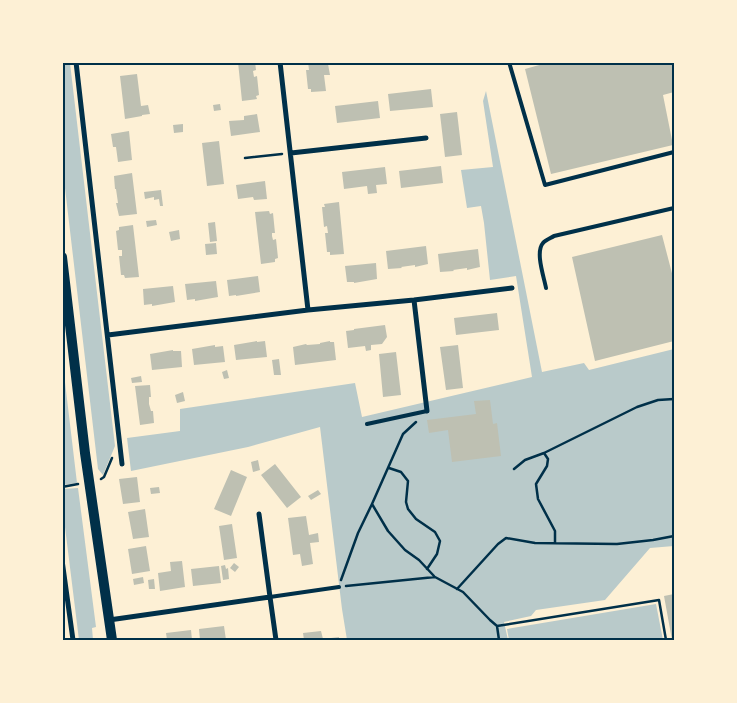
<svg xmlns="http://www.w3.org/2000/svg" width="737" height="703" viewBox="0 0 737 703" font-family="'Varela Round',sans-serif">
<rect width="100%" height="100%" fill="#fdf0d5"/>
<path fill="#b9caca" d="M62,63H70L115,446L103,475L98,469L63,171Z
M486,91L542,372L584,363L589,370L674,349V546L650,548L605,600L536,610L531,616L504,622L508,640H347L342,609L320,427L248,447L131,471L127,438L180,431V409L355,383L362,417L532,377L516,276L490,280L484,223L481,206L467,208L461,170L493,167L483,101Z
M62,357L77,483L63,485H62Z
M78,488L96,627L92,628L93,640H79L63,511V489Z
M656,604L663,640H509L507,629Z"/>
<path fill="#bec0b2" d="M238,62H255L256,70L253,71L254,77L257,76L259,95L256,96L257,99L242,101Z
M308,62H322V65L328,64L330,75H324L326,91L311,92V89H308L306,70H309Z
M550,62H674V92L663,95L673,145L551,174L525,69Z
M137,74L141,106L148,105L150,114L142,115V116L125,119L120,76Z
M431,89L433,107L390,111L388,94Z
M378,101L380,118L337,123L335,106Z
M220,104L221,110L214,111L213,105Z
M457,112L462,155L445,157L440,114Z
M257,114L260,132L231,136L229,121L244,120V116Z
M183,124V132L174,133L173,125Z
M129,131L132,160L118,162L116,147H113L111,134Z
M219,141L224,184L207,186L202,143Z
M441,166L443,183L401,188L399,171Z
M385,167L387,184L376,185L377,193L368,194L367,186L344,189L342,172Z
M132,173L137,214L119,216L116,203H118L116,189H115L114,176Z
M265,181L267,199L254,200L253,197L238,199L236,185Z
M161,190L163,206H160L159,199L154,200V197L145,199L144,192Z
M339,202L344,254L330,255V252H327L325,233H328L327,226L324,227L322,207H325L324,204Z
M269,211L270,214L273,213L275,233H272V236L273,240L276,239L278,258L275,259V262L261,264L255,212Z
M156,220L157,225L147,227L146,221Z
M215,222L217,241L210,242L208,223Z
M133,225L139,277L125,278L124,275H121L119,256H122V250H118L116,231L119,230V227Z
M179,230L180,239L171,241L169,232Z
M662,235L674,281V341L595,361L572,257Z
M216,243L217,254L206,255L205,244Z
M426,246L428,264L415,267V265L401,267L402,268L388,269L386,251Z
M478,249L480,267L467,270V268L453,270L454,271L440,272L438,254Z
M376,263L377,279L354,283V282H347L345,266Z
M258,276L260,292L236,296V295L229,296L227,280Z
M216,281L218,297L195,301V299L187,300L185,284Z
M173,286L175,302L152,306V304L144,305L143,289Z
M497,313L499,330L456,335L454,318Z
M385,325L387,337L382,344L371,345V350L366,351L365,346L348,348L346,331L354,330V329Z
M257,341V342L265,341L267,357L236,360L234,345Z
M330,341V342H334L336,360L295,365L293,347L306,344L307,345L320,344V343Z
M215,345V347L223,346L225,362L194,365L192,349Z
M458,345L463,388L446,390L440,347Z
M173,350V351H181L182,367L152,370L150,354Z
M396,352L401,395L383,397L379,354Z
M279,359L281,375H274L272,360Z
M227,370L229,378L224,379L222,372Z
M141,376L142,382L132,383L131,378Z
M150,385L151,397H149V404L151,411H153L154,423L140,425L135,386Z
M183,392L185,401L177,403L175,395Z
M490,400L493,424L497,423L501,456L452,462L448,430L429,433L427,420L476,414L474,401Z
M258,460L260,470L253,472L251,462Z
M275,464L301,497L287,508L261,475Z
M231,470L247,477L231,516L214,509Z
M137,477L140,502L123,504L119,479Z
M159,487L160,493L151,494L150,488Z
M318,490L321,494L311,500L308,496Z
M145,509L149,537L133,539L128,512Z
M306,516L309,535L318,533L319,542L310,543L313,564L302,566L300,554L293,555L288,518Z
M232,524L237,558L224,560L219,526Z
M146,546L150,571L132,574L128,549Z
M182,561L185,587L160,591L158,573L171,571L170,562Z
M234,563L239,567L235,572L230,568Z
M225,565L226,569L228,568L229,579L223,580L221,566Z
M219,566L221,583L193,586L191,569Z
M143,577L144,583L134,585L133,579Z
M154,579L155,589H149L148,580Z
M674,594V640H672L664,596Z
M224,626L226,640H200L199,629Z
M191,630L192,640H167L166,633Z
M321,631L323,639L339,637V640H304L303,633Z"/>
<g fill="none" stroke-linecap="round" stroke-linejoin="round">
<path stroke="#003049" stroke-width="2.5" d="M245,158L282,154
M544,453L548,459L547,466L536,484L538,499L555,531V543
M389,468L401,472L408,481L406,502L408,509L416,519L435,532L440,541L437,554L427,569
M514,469L525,460L544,453L637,407L658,400L674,399
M101,479L104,477L112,458
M62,487L78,484
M372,504L388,531L405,550L419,560L434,576
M341,580L358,533L372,504L403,434L416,422
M346,586L435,577L463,592L490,620L497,626L659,600L666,640
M457,589L498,544L506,538L535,543L617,544L653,540L674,536
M497,626L499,640"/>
<path stroke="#003049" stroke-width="4" d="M509,62L545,185L674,152
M546,288C544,277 535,252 543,243C546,240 551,238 554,236L674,208
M367,424L427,411
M270,597L339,587"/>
<path stroke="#003049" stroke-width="5" d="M76,62L122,464
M280,62L308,310
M291,153L426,138
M414,300L427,411
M108,335L308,310L414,300L512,288
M259,514L270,597
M62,560L73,640
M109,620L270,597L276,640"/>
<path stroke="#003049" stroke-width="10" d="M62,257L85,453L112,640"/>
</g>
<rect width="737" height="703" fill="none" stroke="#fdf0d5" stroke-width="128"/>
<rect x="64" y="64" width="609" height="575" fill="none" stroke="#003049" stroke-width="2"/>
</svg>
